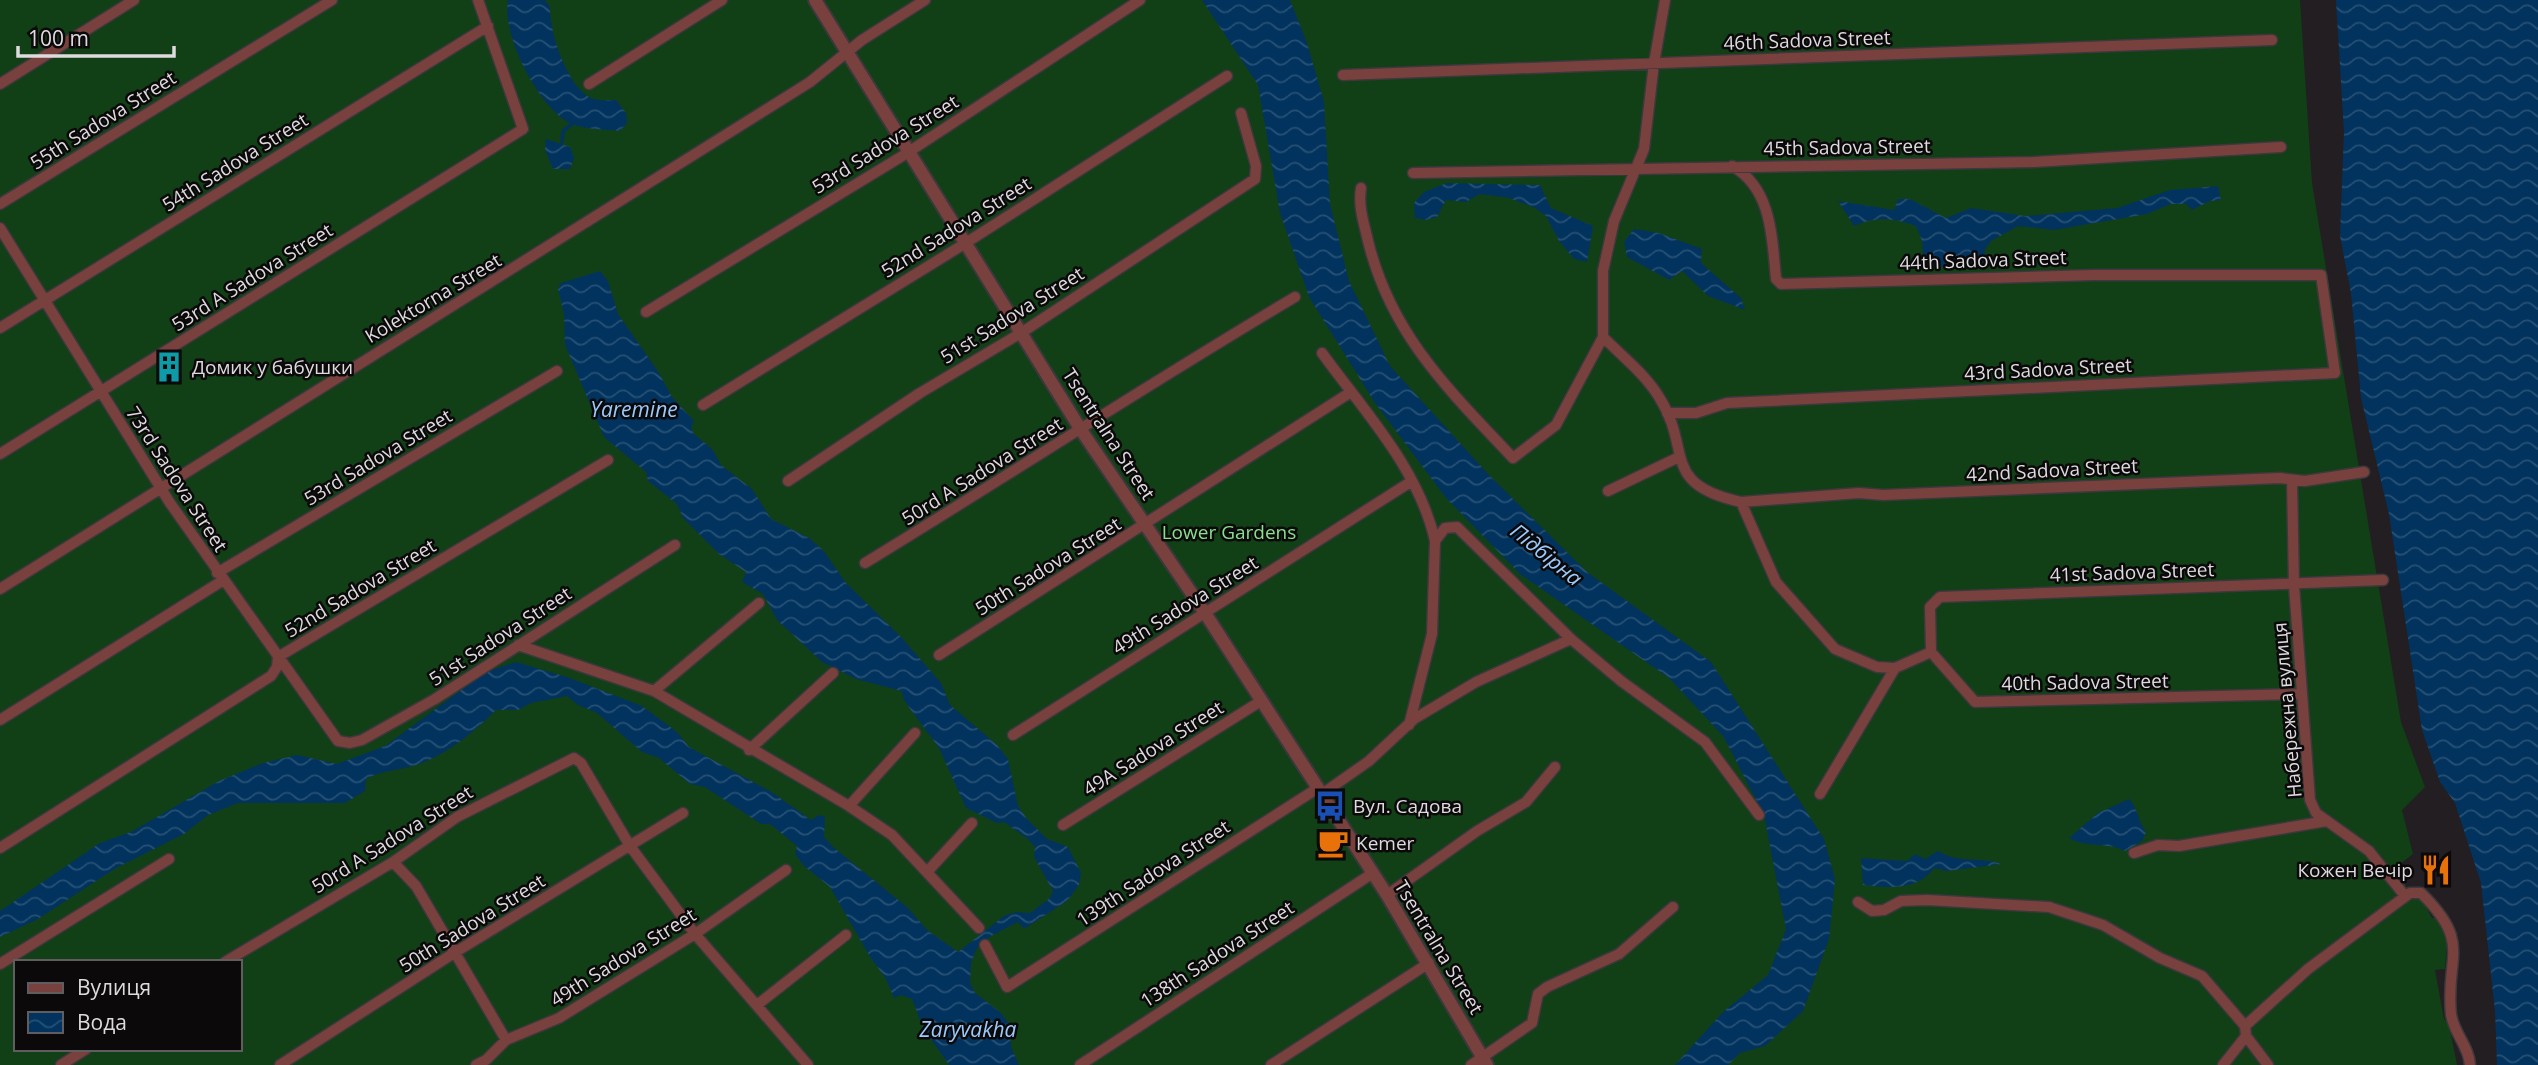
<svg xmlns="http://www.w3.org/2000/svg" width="2538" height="1065" viewBox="0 0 2538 1065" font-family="'Open Sans',sans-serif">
<defs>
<pattern id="water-waves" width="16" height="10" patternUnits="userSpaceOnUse" patternTransform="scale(1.75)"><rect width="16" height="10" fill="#01335e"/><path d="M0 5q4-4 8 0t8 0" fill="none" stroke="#265075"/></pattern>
</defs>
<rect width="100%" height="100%" fill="#221e22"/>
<path fill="#113f16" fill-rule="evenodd" d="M0,0H2300L2312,183L2401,722L2425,787L2402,810L2413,854L2400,864L2409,899L2419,895L2432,918H2438L2447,941L2445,969L2435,970L2444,1019L2449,1025L2457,1065H0ZM16,962H240V1049H16Z"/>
<path fill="url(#water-waves)" d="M508,0H545L550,7C549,31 568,91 594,99C600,101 610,100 616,100L626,113L627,123L620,131C606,129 585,130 572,124C539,110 501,34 508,0Z
M1202,0H1290L1307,43L1324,102L1330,204L1349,281L1390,366L1489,475L1587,572L1711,662L1824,839L1835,879L1829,939L1803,1011L1765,1046L1740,1053L1728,1065H1675L1723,1012L1768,975L1786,929L1764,815L1723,736L1669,678L1520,574L1446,498L1375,403L1309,297L1280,213L1258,85Z
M2336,0H2538V1065H2497L2495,1011L2481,883L2455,803L2440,782L2422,730L2389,514L2361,398L2351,293L2340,236L2344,132Z
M546,139L570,147L574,158L570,169H553L545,150Z
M1447,183L1540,185L1551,208L1593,226L1587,262L1574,259L1559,241L1546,216L1535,208L1509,198L1480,194L1466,202L1446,200L1437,217L1426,220L1415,218L1414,203L1424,192Z
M2218,186L2221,200L2210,201L2192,210L2186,204H2171L2147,214L2054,230L2018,226L1991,241L1985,249V261L1973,268L1933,266L1923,256L1922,241L1916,226C1893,218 1877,216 1854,226L1838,201L1894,210L1898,199H1910L1946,218L1971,208L2025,216L2117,208L2170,190Z
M1634,229L1659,233L1702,249L1701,263L1741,298L1745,310L1708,296L1682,271L1669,280L1627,257L1624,242Z
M600,271L608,281L618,314L659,373L672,397L694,421L691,427L694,434L712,449L721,465L752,489L771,519L809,538L823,550L846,583L901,637L941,683L950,705L997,745L1008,759L1018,806L1027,819L1047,839L1068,847L1081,873L1079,885L1067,901L1024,929L1018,922L991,936L977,948L971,963L970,983L975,993L1000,1012L1010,1025L1011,1047L1019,1065H949L923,1028L912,999L901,995L894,998L886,979L870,957L830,887L804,866L795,854L797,846L770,824H761L705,787L690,784L659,758L642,752L597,713L578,705L567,696L531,703L518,710H496C475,731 448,754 419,764C400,771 384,769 366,779L365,791L345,803H238L208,815L184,834L116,868L38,919L0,937V911L100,843L131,832L219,781L263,763L297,755L337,764L385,746L486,672L516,662L567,677L642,706L677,732L689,747L773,793L811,820L819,815L825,817L824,837L833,847L908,908L927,930L958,952L1004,916L1016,912L1030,913L1050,898L1053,891L1034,857L1035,847L1028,839L1004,822L997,823L966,808L939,748L905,702L901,691L856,679L822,662L777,620L763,594L742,582L746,572L719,554L683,518L677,504L648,481L646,472L604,437L565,345L564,314L558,289L561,283Z
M2129,799C2139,810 2137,820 2146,832L2142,841L2125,851C2108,842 2085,848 2069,838L2098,813Z
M1938,851C1959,864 1978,856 2002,864L1947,871L1934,868C1917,891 1889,888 1863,885L1861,858L1907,861L1915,854L1925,859Z"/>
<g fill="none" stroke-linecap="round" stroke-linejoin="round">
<path stroke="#01335e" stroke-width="3.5" d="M562,142L563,131L572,124"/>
<g stroke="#3c383c" stroke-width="13">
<path id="minor" d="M1665,0L1654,63L1644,149L1614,221L1603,271V337C1622,356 1645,374 1659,397C1693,450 1659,484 1741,502L1776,582L1835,649L1877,667L1895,668L1931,652L1975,702L2302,694
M1343,75L2272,40
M0,84L134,0
M589,84L722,0
M1413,173L2034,162L2281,147
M1361,188C1358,207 1364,223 1368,241C1391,335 1449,390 1513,458L1556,425L1603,337
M0,204L332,0
M0,228L170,503L338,741L350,743L362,740L435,699L675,545
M646,312L904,155L1140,0
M0,328L488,26
M1322,353C1364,411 1419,469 1435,541L1432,634L1409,725
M703,405L961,246L1227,76
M1667,413H1696L1727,403L2335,373L2321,275H2094L1781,284L1776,279C1772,238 1772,188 1732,166
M0,454L523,129L478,0
M2292,480L2294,586L2310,800L2316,813L2369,851L2405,896
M788,481L920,393L1021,333L1255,179L1256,166L1241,113
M1608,491L1679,457
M1741,502L1859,493L1883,495L2280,478L2305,481L2364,472
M1435,541L1445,528L1457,527L1571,639L1621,681L1705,742L1759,815
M865,563C1009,475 1150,383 1295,297
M217,573L557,371
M0,589L810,82L862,40L925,0
M518,645L654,691L849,806L892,835L979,928
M1931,652L1930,607L1940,597L2383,580
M939,655L1351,392
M654,691L759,603
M0,720L222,581
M1013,735L1412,481
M749,750L833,673
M1322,794L1369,761L1414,719L1476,682L1571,639
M1820,794L1895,668
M849,806L915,733
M1063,825L1261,701
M0,848L271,676L277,667L278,657L608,460
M2134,853L2158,845L2179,846L2327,821
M393,862L416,886L506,1040
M927,872L972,823
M1387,895L1477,831L1526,802L1555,767
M1858,902L1872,911L1884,910L1901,901L1927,900L2049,907L2103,925L2160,958L2202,976L2245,1026
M985,945L1007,987L1318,788
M225,962L393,862L457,817L574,758L581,763L630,846L695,934L808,1065
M0,964L169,859
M757,1005L846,935
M2246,1036L2268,1065
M61,1065L86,1049
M280,1065L454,953L683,813
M476,1065L486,1060L506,1040L559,1018L695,934L786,870
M1080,1065L1373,873
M1271,1065L1429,963
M1471,1065L1532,1023L1538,994L1547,987L1619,954L1673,907
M2223,1065L2246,1036L2245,1026L2308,969L2410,893H2421C2473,944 2445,956 2451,1014C2453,1032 2469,1046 2470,1065"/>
</g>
<g stroke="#3c383c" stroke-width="16">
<path id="tertiary" d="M815,0L1081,430L1205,613L1387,895L1487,1065"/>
</g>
<use href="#minor" stroke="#78413d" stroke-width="10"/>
<use href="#tertiary" stroke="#78413d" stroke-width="12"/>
</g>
<defs>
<g id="building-bare" transform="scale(2.415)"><path d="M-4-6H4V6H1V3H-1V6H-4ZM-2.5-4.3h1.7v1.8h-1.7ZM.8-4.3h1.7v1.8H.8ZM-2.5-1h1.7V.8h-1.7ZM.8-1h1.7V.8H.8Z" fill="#0f9aa8" stroke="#0b090a" stroke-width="2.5" paint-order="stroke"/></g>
<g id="bus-bare" transform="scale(2.415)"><path d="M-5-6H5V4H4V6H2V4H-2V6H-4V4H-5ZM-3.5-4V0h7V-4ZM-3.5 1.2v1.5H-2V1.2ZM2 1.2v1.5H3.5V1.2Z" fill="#1a4fb4" stroke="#0b090a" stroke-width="2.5" paint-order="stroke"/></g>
<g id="cafe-bare" transform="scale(2.415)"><path d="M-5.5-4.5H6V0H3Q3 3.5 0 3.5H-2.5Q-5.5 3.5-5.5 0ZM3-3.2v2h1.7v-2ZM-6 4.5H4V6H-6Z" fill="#e8710a" stroke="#0b090a" stroke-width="2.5" paint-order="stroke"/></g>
<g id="restaurant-bare" transform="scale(2.415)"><path d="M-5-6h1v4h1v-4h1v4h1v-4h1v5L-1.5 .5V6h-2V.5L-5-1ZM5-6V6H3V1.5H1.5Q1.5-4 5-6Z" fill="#e8710a" stroke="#0b090a" stroke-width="2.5" paint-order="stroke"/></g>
</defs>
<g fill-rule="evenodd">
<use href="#building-bare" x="169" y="367"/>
<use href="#bus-bare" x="1330" y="806"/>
<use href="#cafe-bare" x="1333" y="843"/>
<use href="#restaurant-bare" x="2436" y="870"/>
</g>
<g text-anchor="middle" stroke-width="5" stroke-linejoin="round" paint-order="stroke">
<g font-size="19" fill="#dedbde" stroke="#0b090a">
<text transform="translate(1807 40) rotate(-2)" y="7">46th Sadova Street</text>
<text transform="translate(103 120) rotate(-32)" y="7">55th Sadova Street</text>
<text transform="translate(885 144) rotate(-32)" y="7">53rd Sadova Street</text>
<text transform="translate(1847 147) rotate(-1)" y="7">45th Sadova Street</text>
<text transform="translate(235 162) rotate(-32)" y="7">54th Sadova Street</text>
<text transform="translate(956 227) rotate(-32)" y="7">52nd Sadova Street</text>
<text transform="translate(1983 260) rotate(-2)" y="7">44th Sadova Street</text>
<text transform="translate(252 277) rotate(-32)" y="7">53rd A Sadova Street</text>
<text transform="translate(433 298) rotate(-31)" y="7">Kolektorna Street</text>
<text transform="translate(1012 315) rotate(-32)" y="7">51st Sadova Street</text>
<text transform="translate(2048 369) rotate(-3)" y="7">43rd Sadova Street</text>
<text transform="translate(1109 434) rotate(57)" y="7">Tsentralna Street</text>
<text transform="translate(378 457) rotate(-31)" y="7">53rd Sadova Street</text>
<text transform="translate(2052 470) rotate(-3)" y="7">42nd Sadova Street</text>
<text transform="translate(982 471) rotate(-32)" y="7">50rd A Sadova Street</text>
<text transform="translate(177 479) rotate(57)" y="7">73rd Sadova Street</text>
<text transform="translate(1048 566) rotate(-32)" y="7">50th Sadova Street</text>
<text transform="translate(2132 572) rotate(-2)" y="7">41st Sadova Street</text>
<text transform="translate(360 588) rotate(-31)" y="7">52nd Sadova Street</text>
<text transform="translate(1185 605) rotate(-32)" y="7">49th Sadova Street</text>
<text transform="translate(500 636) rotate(-33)" y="7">51st Sadova Street</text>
<text transform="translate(2085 682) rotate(-1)" y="7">40th Sadova Street</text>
<text transform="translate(2287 710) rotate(-95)" y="7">Набережна вулиця</text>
<text transform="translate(1153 748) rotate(-32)" y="7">49A Sadova Street</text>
<text transform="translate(392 839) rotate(-32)" y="7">50rd A Sadova Street</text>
<text transform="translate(1153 873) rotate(-33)" y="7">139th Sadova Street</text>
<text transform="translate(472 923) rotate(-32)" y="7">50th Sadova Street</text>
<text transform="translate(1439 947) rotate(59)" y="7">Tsentralna Street</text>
<text transform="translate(1217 954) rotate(-33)" y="7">138th Sadova Street</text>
<text transform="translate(623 957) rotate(-32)" y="7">49th Sadova Street</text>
</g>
<g font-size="19" fill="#dedbde" stroke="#0b090a" text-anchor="start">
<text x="192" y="374">Домик у бабушки</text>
<text x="1353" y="813">Вул. Садова</text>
<text x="1356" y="850">Kemer</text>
<text x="2413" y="877" text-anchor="end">Кожен Вечір</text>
</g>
<g font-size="19" fill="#89e08c" stroke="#0b090a">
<text x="1229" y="539">Lower Gardens</text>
</g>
<g font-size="21" font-style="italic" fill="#9ccafc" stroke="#0b090a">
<text x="634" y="417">Yaremine</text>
<text transform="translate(1546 555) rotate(39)" y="7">Підбірна</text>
<text x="968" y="1037">Zaryvakha</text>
</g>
</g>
<rect x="14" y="960" width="228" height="91" fill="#0b090a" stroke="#5f5d5f" stroke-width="2"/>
<rect x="28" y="983" width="35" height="10" fill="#78413d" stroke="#5f5d5f" stroke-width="2"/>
<text x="77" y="995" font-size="21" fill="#dedbde">Вулиця</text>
<rect x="28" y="1012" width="35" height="21" fill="url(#water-waves)" stroke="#5f5d5f" stroke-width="2"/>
<text x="77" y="1030" font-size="21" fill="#dedbde">Вода</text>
<path d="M18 46v10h156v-10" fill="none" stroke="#dedbde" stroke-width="3.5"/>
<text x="28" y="46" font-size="21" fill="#dedbde" stroke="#0b090a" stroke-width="5" paint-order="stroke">100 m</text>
</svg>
